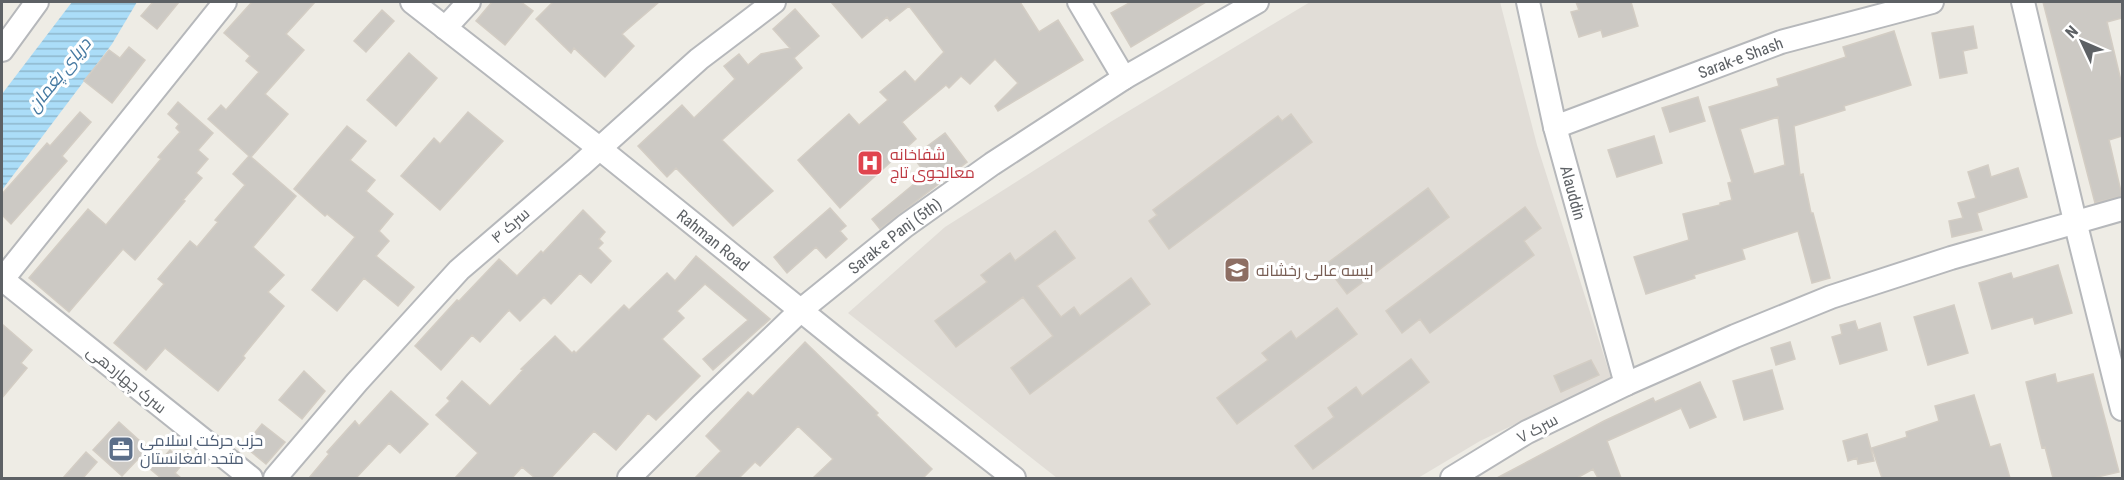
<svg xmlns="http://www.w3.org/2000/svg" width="2124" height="480" viewBox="0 0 2124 480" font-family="'Roboto Condensed',Cairo,sans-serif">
<defs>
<pattern id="water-rules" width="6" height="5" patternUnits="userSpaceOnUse" patternTransform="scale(1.5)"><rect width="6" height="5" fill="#abddf8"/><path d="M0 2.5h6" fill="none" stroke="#8eb7cc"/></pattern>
</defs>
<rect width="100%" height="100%" fill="#eeece5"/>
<path fill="#e1ddd7" d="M1310,2H1500L1537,145L1611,378L1480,441L1418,478H1057L848,313L945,227L1112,121Z"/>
<path fill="url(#water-rules)" d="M72,2H137L112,44L2,190V94Z"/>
<path fill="#ccc9c4" stroke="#d3cdc4" stroke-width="1.5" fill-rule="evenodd" d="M153,2H179L157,29L141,16Z
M252,2H315L286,34L304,50L265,94L288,114L251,157L296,196L253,247L284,275L268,292L284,306L243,356L245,358L218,391L165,348L146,370L114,343L164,284L158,279L190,241L197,247L218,222L215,220L245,185L233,174L249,156L208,119L221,105L226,110L259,72L246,61L250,56L224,33Z
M492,2H521L533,11L505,45L476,21Z
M553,2H659L622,34L634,46L605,77L574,48L571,53L536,19Z
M831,2H1020L1039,32L1058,20L1083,60L998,111L995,106L1018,83L995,59L970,84L961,76L949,88L946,85L902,122L916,139L840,208L798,160L849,114L859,125L888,100L880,92L905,71L915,82L944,52L909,6L890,21L887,17L862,38Z
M1131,2H1206L1131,47L1111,13Z
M1576,2H1631L1638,26L1603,37L1601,30L1579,37L1571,12L1579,10Z
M2043,2H2122V18L2107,22L2122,85V136L2109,140L2122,196L2095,203Z
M795,9L819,36L794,58L802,68L722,140L773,191L733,226L676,168L667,177L638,146L682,105L694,118L735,79L724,66L739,54L748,65L761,54L790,48L773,29Z
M382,10L394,21L366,52L354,41Z
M1973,26L1977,48L1963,51L1967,73L1940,78L1932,33Z
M1894,31L1911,85L1844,106L1845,110L1794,126L1800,175L1803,174L1811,213H1813L1830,278L1812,283L1798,231L1742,249L1745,259L1694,275L1695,278L1646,294L1634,257L1689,240L1683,214L1720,205V203L1732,200L1728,183L1732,182L1709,107L1779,86L1777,79L1846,57L1843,47ZM1778,117L1785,165L1754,174L1740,129Z
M129,47L145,60L112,103L84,81L109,50L120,58Z
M409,53L437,78L396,126L367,100Z
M1698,97L1705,121L1670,132L1662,108Z
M178,102L213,133L198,150L208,159L196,173L202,178L183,200L185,201L135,260L123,249L69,312L29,278L88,209L106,225L161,159L158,157L180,132L176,128L179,124L168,114Z
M80,112L91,122L62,156L67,161L11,224L2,215V194L47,143L50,146Z
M468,112L503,141L440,210L401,176L434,138L440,144Z
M1291,114L1312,142L1169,249L1149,221L1157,215L1153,210L1278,116L1282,121Z
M347,126L366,141L350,160L375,180L366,191L393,214L379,231L389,241L376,256L414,287L398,306L364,278L337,311L312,290L355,237L327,214L325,216L294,189Z
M945,133L967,162L880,229L872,219L926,174L913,157Z
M1654,136L1662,163L1617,177L1608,150Z
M1988,165L1991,177L2018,168L2027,197L1977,213L1982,230L1952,237L1949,221L1963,218L1958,203L1976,198L1968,172Z
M1428,188L1449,217L1347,294L1325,265Z
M1525,207L1541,228L1524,241L1534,255L1430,333L1420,319L1402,333L1386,311Z
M830,208L846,226L840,231L847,239L826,258L816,247L787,273L774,257Z
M583,210L605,232L599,239L603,243L598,248L611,261L591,283L580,273L551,304L544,297L520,321L509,310L480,342L472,335L441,370L415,346L457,300L459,301L499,259L517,276L541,251L543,253Z
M1055,231L1075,258L1037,286L1061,317L1074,307L1080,316L1131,278L1150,304L1030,394L1011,368L1053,336L1023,297L956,347L935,321L987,282L981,275L1010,253L1015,261Z
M696,256L770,319L713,370L703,359L748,320L705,284L677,311L684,318L662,339L700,376L656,420L648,413L616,450L594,431L551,478H535L522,467L512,478H455L478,453L436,415L450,401L447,398L462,381L490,406L523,370L521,369L555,336L572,353L574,351L576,353L624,305L629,310L667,273L675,281Z
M2058,265L2072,313L2035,324L2033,317L1992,329L1979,283L2011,273L2013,279Z
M1954,305L1968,353L1928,365L1914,317Z
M1337,308L1357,334L1237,424L1217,398L1268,360L1262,353L1291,331L1296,339Z
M1855,321L1858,330L1880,323L1887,350L1840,364L1832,337L1842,334L1840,325Z
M2,324L32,350L21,363L27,368L2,398Z
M805,342L878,413L876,415L932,469L923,478H813L833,459L798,426L760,466L755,462L739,478H695L721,451L706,436L748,392L753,396Z
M1790,342L1795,359L1776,365L1771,348Z
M1411,359L1429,382L1313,469L1295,446L1334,417L1328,408L1356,387L1362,396Z
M1591,360L1599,375L1561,392L1554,376Z
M1772,370L1783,409L1744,420L1733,381Z
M304,371L325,391L302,419L279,400Z
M2055,374L2057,383L2093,374L2119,472L2093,478H2053L2045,447L2042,448L2026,382Z
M1700,382L1716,417L1690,428L1681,408L1607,441L1621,478H1598L1593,469L1577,478H1497L1604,421L1653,398L1655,402Z
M391,391L428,424L400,453L389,443L356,478H309L329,454L327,452L355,421L359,426Z
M1974,395L1990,447L2000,444L2010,478H1882L1872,448L1907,437L1906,432L1939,421L1935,406Z
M119,422L161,460L170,450L184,462L175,473L181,478H161L138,459L122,476L93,450Z
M262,424L285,442L266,464L244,446Z
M1867,434L1874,461L1858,464L1857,458L1848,461L1843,441Z
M86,452L97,462L83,478H63Z"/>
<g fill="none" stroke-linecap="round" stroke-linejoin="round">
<g stroke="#b6b8bb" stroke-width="26">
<g id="minor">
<path id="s1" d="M412,2L599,148L850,350L1014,478"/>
<path d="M1079,2L1124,78"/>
<path id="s2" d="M1528,2L1555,127L1626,384"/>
<path d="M2023,2L2075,221L2122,409"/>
<path d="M445,28L469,2"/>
<path d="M2,50L37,2"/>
<path id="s3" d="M1555,127L1781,42L1932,2"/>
<path d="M2,279L251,478"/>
<path d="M2,280L225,2"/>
<path d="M275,478L357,382L459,270L580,166L699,59L774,2"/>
<path id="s4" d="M629,478L702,405L801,310L905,226L992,164L1124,78L1257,2"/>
<path d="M1452,478L1527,432L1626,384L1735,336L1831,297L1951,258L2122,209"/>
</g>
</g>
<use href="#minor" stroke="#fff" stroke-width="22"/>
</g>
<defs>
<g id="hospital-square" transform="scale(1.35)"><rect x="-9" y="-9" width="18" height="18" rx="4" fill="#e0444e" stroke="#fff"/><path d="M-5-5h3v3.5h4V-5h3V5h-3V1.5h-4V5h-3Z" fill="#fff"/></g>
<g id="school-square" transform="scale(1.35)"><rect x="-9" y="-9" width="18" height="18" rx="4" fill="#8d6e63" stroke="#fff"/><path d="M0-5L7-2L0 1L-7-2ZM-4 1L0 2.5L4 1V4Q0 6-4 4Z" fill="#fff"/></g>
<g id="office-square" transform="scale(1.35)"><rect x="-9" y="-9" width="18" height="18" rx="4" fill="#5c6f8a" stroke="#fff"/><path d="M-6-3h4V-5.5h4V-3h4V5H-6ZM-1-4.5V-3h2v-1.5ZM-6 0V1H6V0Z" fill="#fff"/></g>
</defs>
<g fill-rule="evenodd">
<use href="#hospital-square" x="870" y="163"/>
<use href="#school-square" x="1237" y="270"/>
<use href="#office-square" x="121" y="449"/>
</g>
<g text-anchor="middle" stroke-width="6" stroke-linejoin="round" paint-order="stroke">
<g font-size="16" fill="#5d6165" stroke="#fff">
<text dy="6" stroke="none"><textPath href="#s3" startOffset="198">Sarak-e Shash</textPath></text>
<text dy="6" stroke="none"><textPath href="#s2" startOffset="196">Alauddin</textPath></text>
<text transform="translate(510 225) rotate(-41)" y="6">سرک ۴</text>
<text dy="6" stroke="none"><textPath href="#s4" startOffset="360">Sarak-e Panj (5th)</textPath></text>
<text dy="6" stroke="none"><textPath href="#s1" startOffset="384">Rahman Road</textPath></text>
<text transform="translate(127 379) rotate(39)" y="6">سرک چهاردهی</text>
<text transform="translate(1537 428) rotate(-28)" y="6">سرک ۷</text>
</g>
<g font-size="16" fill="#be3a42" stroke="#fff" text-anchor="start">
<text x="890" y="160">شفاخانه<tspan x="890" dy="18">معالجوی تاج</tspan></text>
</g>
<g font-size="16" fill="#785e54" stroke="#fff" text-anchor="start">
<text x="1256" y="276">لیسه عالی رخشانه</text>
</g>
<g font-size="16" fill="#4e5e75" stroke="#fff" text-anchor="start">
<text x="140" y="446">حزب حرکت اسلامی<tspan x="140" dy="18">متحد افغانستان</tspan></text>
</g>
<g font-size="18" font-style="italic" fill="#467aa2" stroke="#fff">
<text transform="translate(59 75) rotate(-51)" y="6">دریای پغمان</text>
</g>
</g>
<rect width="2124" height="480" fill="none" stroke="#5d6165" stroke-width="6"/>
<g transform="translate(2082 42) rotate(314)" stroke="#ffffff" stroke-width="4.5" paint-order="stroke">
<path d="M0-4.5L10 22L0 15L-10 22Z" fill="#5d6165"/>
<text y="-9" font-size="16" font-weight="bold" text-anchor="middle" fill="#5d6165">N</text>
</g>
</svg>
